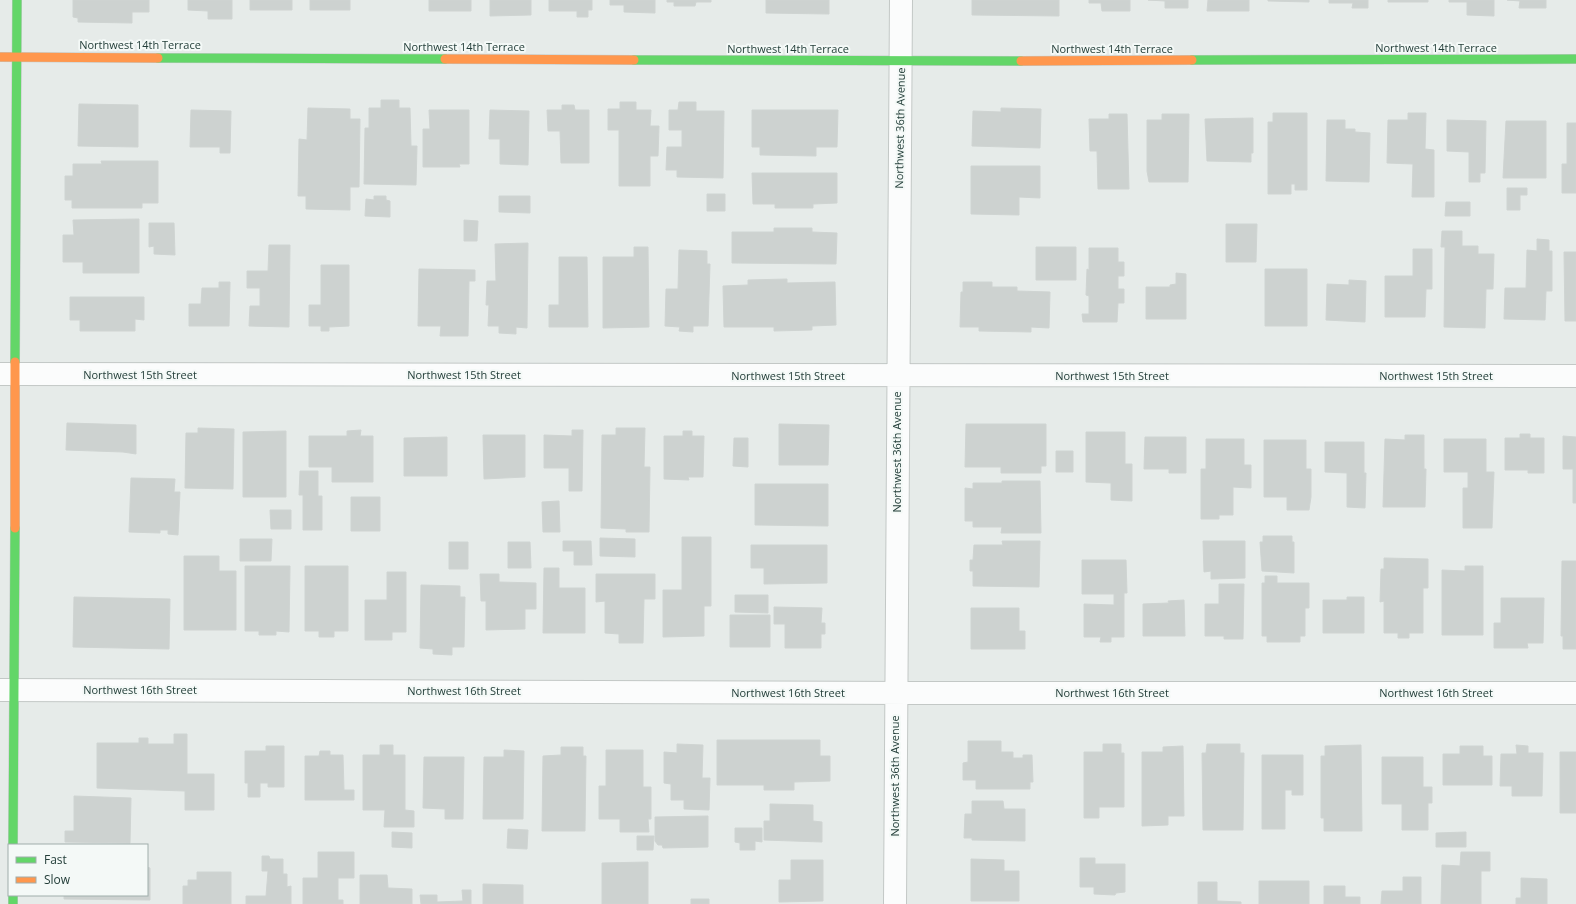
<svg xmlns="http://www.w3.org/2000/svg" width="1576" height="904" viewBox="0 0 1576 904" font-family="'Open Sans',sans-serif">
<rect width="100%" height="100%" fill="#e6ebe9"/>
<path fill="#cdd2d0" stroke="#cfd4d2" d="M73,0H149V12H132V23L78,22V18L73,17Z
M188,0H232V19H208V11L188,10Z
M250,0H292V10H250Z
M310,0H350V10H310Z
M429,0H471V11H429Z
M490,0H531V15L490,16Z
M549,0H592V10H588V17H577V11H549Z
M610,0H655V13L624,12V5H610Z
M667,0H711V2H696L695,6H674V2H667Z
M766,0H829V14L766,13Z
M972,0H1059V16L972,15Z
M1089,0H1130V11H1102L1101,3H1089Z
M1148,0H1188V8H1165V1Z
M1208,0H1249V11H1207Z
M1268,0H1309V2L1268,1Z
M1329,0H1368V8H1352L1353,3H1329Z
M1388,0H1428V2H1388Z
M1449,0H1494V16L1467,15V2H1449Z
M1507,0H1546V8H1519L1520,1Z
M381,100H399V108H410L411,146H417L416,185L364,184L365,128H369V108H381Z
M620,102H636V110H651L650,126H659L658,156H650V186H619V130H608V109H620Z
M679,102H696V111H724L723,178L677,177V170H666L667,147H682V130H669V110H678Z
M79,104L138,105V147L78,146Z
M562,105H574L575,110H589V163H561L560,131H548L547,110H562Z
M308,108L350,109V119H360L359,187H350V210L306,209V196H298L299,139L307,140Z
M1001,108L1041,109L1040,148L972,146L973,111L1001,112Z
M191,110L231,111L230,153H220V147H190Z
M429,110H469V164H459L460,167H423V129H430Z
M490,110L529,111L528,165L500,164V139H489Z
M752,110H838L837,147H816V156L760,155V147H752Z
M1273,113H1307V190H1295V184H1291V194H1268V122H1273Z
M1408,113H1426L1425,149L1434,150V197H1412L1413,164L1387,163L1388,120H1408Z
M1109,114H1127L1129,189H1098L1097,151H1090L1089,119H1109Z
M1162,114H1189L1188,182H1149L1147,171V120H1162Z
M1253,118V153H1251V162L1207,161L1205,119Z
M1327,120H1345V129H1355V132L1370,133L1369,182L1326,181Z
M1447,120L1486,121L1485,173H1480V182H1469V152L1447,151Z
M1506,121H1546V178H1503Z
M1567,123H1576V193H1562V164H1567Z
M101,161H158V203H142V208H72V200H65V176H73V164H102Z
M971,166H1040V198L1019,197V215L971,214Z
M752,173H837V203L813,204V208H775V204H753Z
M1507,188H1527V195H1520V210H1507Z
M707,194H725V211H707Z
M374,196H386V200L390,201V217L365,216L366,199L374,200Z
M499,196H530V213L499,212Z
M1446,202H1470V216H1445Z
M139,219V273H83V262H63V235H74L73,220Z
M464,220L478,221L477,241H464Z
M149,223H174L175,255L154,254V246L149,247Z
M1226,224H1257L1256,262H1226Z
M774,228H812V232L837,233L836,264L732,263V232H774Z
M1442,231H1462V246H1478V254H1494L1493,289H1486L1485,328L1444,327L1445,247H1441Z
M1537,239L1549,240V251H1552V291H1546L1545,320L1504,319L1505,288H1526L1527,250L1537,251Z
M528,243L527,328L516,327V334L499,333V326H488L489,305H486L487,281H496L495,244Z
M269,245H290L289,327L249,326L250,306H260V288H247V271H268Z
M634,247H648L649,327L603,328V257H634Z
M1036,247H1076V280H1036Z
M1089,248H1118V262H1124V276H1118V289H1124V303H1118L1117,322H1083L1082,314H1089V296L1086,295L1087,269L1089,270Z
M1413,249H1432V289H1426L1425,317H1385V276H1413Z
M679,250L707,251V264H710L708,326H693V332L679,331L680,327L665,326L666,289H678Z
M1564,252H1576V321H1565Z
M559,257H587L588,327H549V305H559Z
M321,265H349V326L329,327V331H321V326H309V305H321Z
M419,269L475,270V281H469L468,336H440L441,326H418Z
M1265,269H1307V326H1265Z
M1176,273L1186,274V319H1146V287H1170V285L1176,284Z
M787,279V283L835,282L836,325L812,326V330L774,331V327H724L723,286L748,285V280Z
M1349,280L1366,281L1365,322L1326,320L1327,284L1349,285Z
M219,282H230L229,326H189V304H201L202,288H219Z
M963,282H992V287H1017V291L1050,292L1049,328L1031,327V332L979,331V327H960L961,292H963Z
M70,297H144V320L135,319V331H80V320H70Z
M67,423L136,425V454L123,452L66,450Z
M779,424L829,425L828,465H779Z
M966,424H1046V466H1041V473H1001V467H965Z
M198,428L234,429L233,489L185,488L186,433H198Z
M616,428H645L644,467H650L649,532H626V529L601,528L602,435H616Z
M361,430L360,436H373V482H332V467H309V436H347V431Z
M572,430H583L582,491H569V468H544V435L572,436Z
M286,431V497H243V432Z
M683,431H692V436H704L703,477H688L689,480L664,479V436H683Z
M1086,432H1125V464H1132V501L1111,500V483L1086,482Z
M1520,434H1530V438H1544V473H1528V470H1505V438H1520Z
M483,435H525V477L484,479Z
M1405,435H1424V469H1426L1425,507H1383L1385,439L1405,440Z
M1563,436L1576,437V503H1573V469H1563Z
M447,437V476H404V438Z
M1145,437H1186V473H1169V469H1144Z
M734,438H748V467L733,466Z
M1206,439H1244V465H1251V488L1233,487V515H1219V519H1201V469H1206Z
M1444,439H1486V472H1494L1492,528H1463V488H1468V472H1444Z
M1264,440H1306V469H1311V497L1309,510H1287V497H1264Z
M1325,442H1364V473H1366L1365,508L1347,507V473L1325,472Z
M1056,451H1073V472H1056Z
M300,471H318V496H322V530H303V495H299Z
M131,478L175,479L174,492H180L178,535L168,534V530H160V533L129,532Z
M1002,481H1040L1041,533H1001L1002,527H973V521H965V488L973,489V483H1002Z
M755,484H828V526L755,525Z
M351,497H380V531H351Z
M559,501L560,532H543L542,502Z
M270,510H291V529H271Z
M1263,536H1292V542H1294V573L1262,571L1260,542H1263Z
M682,537H711V606H704V636L663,637V590H682Z
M600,538L635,539V557L600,556Z
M240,539H272L271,561H240Z
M563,541H591L592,565H574V551H563Z
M1002,541H1040L1039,587L973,586V571H970V560H973L974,545H1003Z
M1203,541H1245V578L1211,579V571L1204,572Z
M449,542H468V569H449Z
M508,542H530L531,568H508Z
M751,545H827V583L764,584V568H751Z
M184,556H219V571H236V630H184Z
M1384,558L1428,559V588H1423V633H1409V638H1398V633H1384V601L1380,602L1381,569H1384Z
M1082,560H1126L1127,593H1124V637H1111V642H1100L1101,637H1084V604L1114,605V594H1082Z
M1562,561H1576V649H1563V636H1561Z
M245,566H290L289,632L276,631V635H259V631H245Z
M305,566H348V631H334V637H319V631H305Z
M1465,566H1483V635H1442V570L1465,571Z
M544,568H559V588H585V633H543Z
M387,572H406V632H392V640H365V600H387Z
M480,574H499V582L536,583V609H525V629L486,630V601H481Z
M596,574H655V599H644L643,643H619V634L605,633V601L596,602Z
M1265,576H1277V583H1309V608H1305V636H1300V642H1267V636H1262V583H1265Z
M1219,584H1244L1243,639H1224V636H1205V604H1219Z
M421,585L460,586V597H465L464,647H452V655L433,654V649L420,648Z
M735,595H768V613L735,612Z
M74,597L170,599L169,649L73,647Z
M1347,597H1364V633H1323V600H1347Z
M1501,598H1544L1543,643H1527L1528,648H1494V623H1501Z
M1184,600L1185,636H1143V604L1169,603L1168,601Z
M774,607L822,608L821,623H825V634H821V648H785V624H774Z
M971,608H1019V631H1025V649H971Z
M730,615H770V647H730Z
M174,734H187V774H214V810H185V791L97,788V743H139V738H148V744H174Z
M717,740H820V756H830V781L794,782V790H764V785H717Z
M968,741H1001V752H1013V758H1023V755H1032L1033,782H1030V789H976V780H963V763L968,762Z
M677,744L703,745L702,778H710L709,810L684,809V800H671V784L664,783V752L677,753Z
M1103,744H1121V753H1124V807H1099V818H1084V752H1103Z
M1207,744H1240V753H1244L1243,830H1203L1202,753H1206Z
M380,745H393V755H405V810L414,811V827H384L385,810H363V755H380Z
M1361,745L1362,831H1324V818H1321V756H1325V746Z
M1516,745L1528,746V753H1543L1542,796H1512V786H1500L1501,754H1517Z
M266,746H284V787H268V783H260V797H248V783H245V751H266Z
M1183,746L1184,816H1168V825L1142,826V752H1163V747Z
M1460,746H1483V756H1492V785H1443V754H1460Z
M561,747H583V756H586L585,831H542L543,756L561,755Z
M504,750L524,751L523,819H483L484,757H504Z
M606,750H643V787H651V819H648L649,832H620V819H599V786H606Z
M320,751H330V755H343L344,790H354V800H305V756H319Z
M1560,752H1576V813H1560Z
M1262,755H1303V795H1292V790H1285V829H1262Z
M424,757H464L463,819H445V809L423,808Z
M1382,757H1423V787H1432V803H1428V830H1402V804H1382Z
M74,796L131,798L130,843L65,842V831H74Z
M972,801H1003L1004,809H1025V841L972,840V838H964L965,814H972Z
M770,804L813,805V821L822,822V842L764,840V821H770Z
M708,816V847L663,848L662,845H658L655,841V817Z
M735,828H762V842L755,841V850H740V843L735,842Z
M508,829L528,830L527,849L507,848Z
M392,832L412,833V848L392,847Z
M1466,832V847H1436V833Z
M637,836H654L653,850H637Z
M318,852H354V878H338V900H343V904H303V878H318Z
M1461,852H1490V871H1481V904H1441L1442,865L1460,866Z
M262,856H269L270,859H283V874H287V887L291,886V904H246V896H266L268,871H262Z
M1080,858H1095V864H1125V892L1116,893L1115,895L1094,894V887H1080Z
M971,859L1004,860V871H1019V901H971Z
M791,860H823V901L779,902V880H791Z
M648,862V904H602V863Z
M147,867L150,868V900L64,899V895H147Z
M197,872H231V904H183V886H188V880H197Z
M360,875H387L388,888L412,889V904H360Z
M1403,877H1421V904H1381L1382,891H1403Z
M1521,878L1547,879V904H1516V898H1521Z
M1259,881H1309V904H1259Z
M1198,882H1217V901L1241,902V904H1198Z
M483,884L523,885V904H483Z
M1324,886H1345V897H1360V904H1324Z
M462,890H471V904H421L420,895H437V902L463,901Z
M691,899H709V904H691Z"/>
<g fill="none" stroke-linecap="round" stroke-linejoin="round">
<g stroke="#c3c8c6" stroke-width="24">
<path id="street" d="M0,374L1576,376
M0,690L914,693H1576
M895,904L901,0"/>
</g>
<g stroke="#c1c8c6" stroke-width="10">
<path id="fast" d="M158,58L445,59
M634,60L1021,61
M1192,60L1576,59
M15,362L17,0
M13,845L15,528
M13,895V904"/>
</g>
<g stroke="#c1c8c6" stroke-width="10">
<path id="slow" d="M0,57L158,58
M445,59L634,60
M1021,61L1192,60
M15,528V362"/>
</g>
<use href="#street" stroke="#fbfcfc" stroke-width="22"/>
<use href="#fast" stroke="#63d668" stroke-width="9"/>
<use href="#slow" stroke="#ff974d" stroke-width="9"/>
</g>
<g text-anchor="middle" stroke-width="4" stroke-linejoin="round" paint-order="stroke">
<g font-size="11" fill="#233e39" stroke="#f4f9f7">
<text x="140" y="49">Northwest 14th Terrace</text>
<text x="464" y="51">Northwest 14th Terrace</text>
<text x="1436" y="52">Northwest 14th Terrace</text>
<text x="788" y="53">Northwest 14th Terrace</text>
<text x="1112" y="53">Northwest 14th Terrace</text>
<text transform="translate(900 128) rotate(-89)" y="4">Northwest 36th Avenue</text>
<text x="140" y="379">Northwest 15th Street</text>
<text x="464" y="379">Northwest 15th Street</text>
<text x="788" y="380">Northwest 15th Street</text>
<text x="1112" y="380">Northwest 15th Street</text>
<text x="1436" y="380">Northwest 15th Street</text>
<text transform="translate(897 452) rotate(-90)" y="4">Northwest 36th Avenue</text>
<text x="140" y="694">Northwest 16th Street</text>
<text x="464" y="695">Northwest 16th Street</text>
<text x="788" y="697">Northwest 16th Street</text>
<text x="1112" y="697">Northwest 16th Street</text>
<text x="1436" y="697">Northwest 16th Street</text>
<text transform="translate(895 776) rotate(-90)" y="4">Northwest 36th Avenue</text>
</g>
</g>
<rect x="8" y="844" width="140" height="52" fill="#f4f9f7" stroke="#a0aeab"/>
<rect x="16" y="857" width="20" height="6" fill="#63d668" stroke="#a0aeab"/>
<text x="44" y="864" font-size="12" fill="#233e39">Fast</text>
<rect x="16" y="877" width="20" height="6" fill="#ff974d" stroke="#a0aeab"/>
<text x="44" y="884" font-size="12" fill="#233e39">Slow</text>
</svg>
